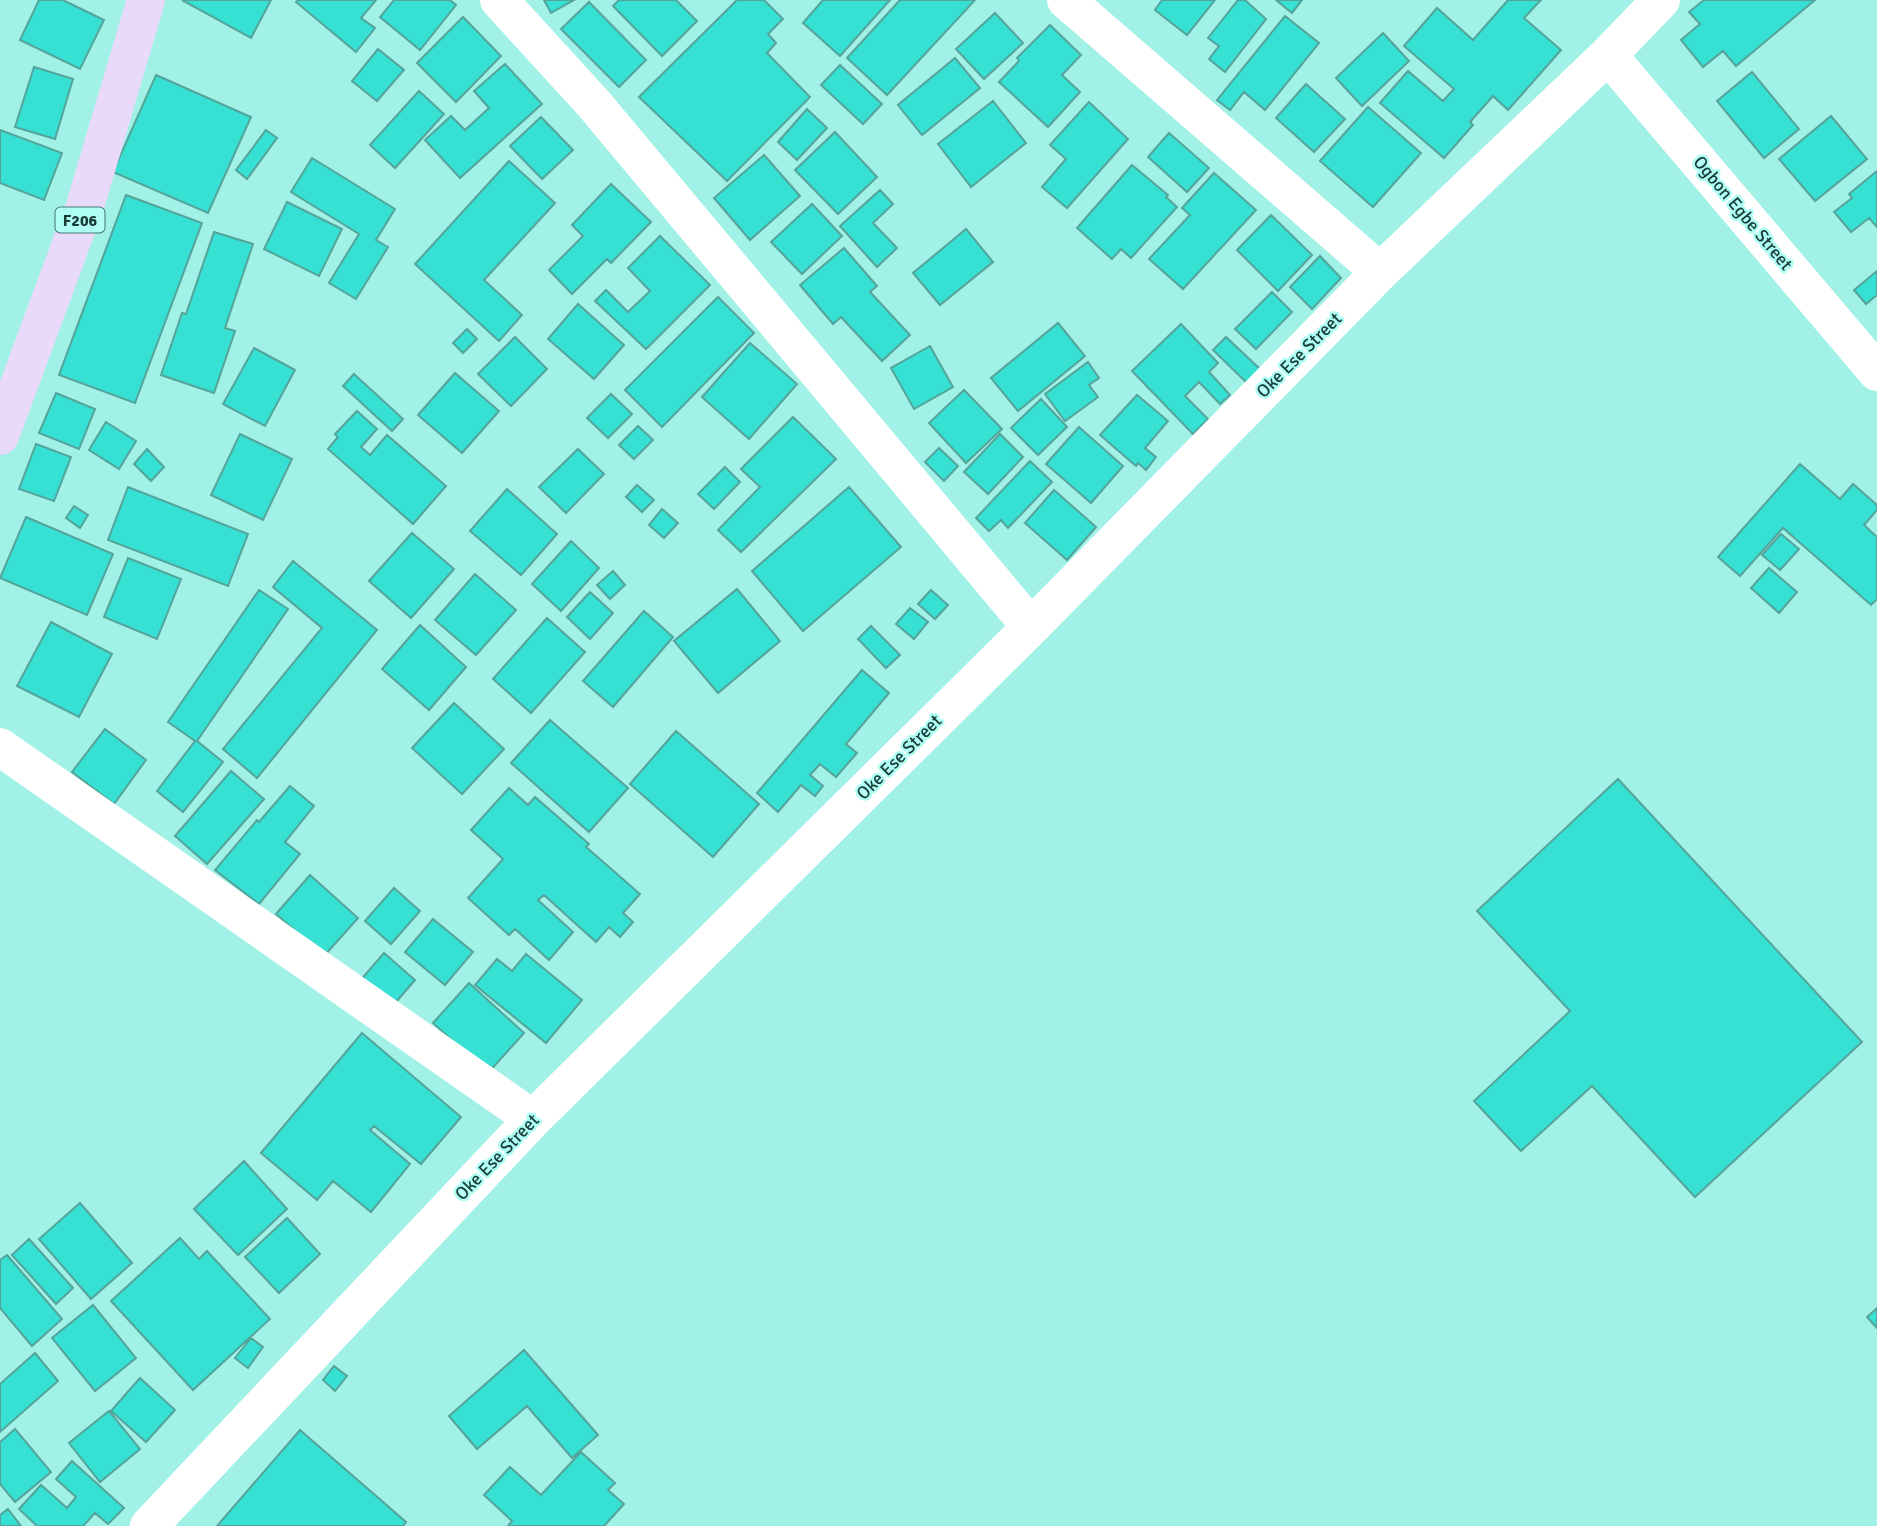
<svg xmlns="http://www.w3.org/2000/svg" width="1877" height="1526" viewBox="0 0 1877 1526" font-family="Signika,sans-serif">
<rect width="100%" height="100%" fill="#a1f1e7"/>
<path fill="#36e0d2" stroke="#54a49b" stroke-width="2" d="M39,0H63L104,20L80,69L20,40Z
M182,0H271L251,38Z
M298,0H376L361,18L375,28L356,52L296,2Z
M394,0H450L456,5L420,50L380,17Z
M544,0H574L551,13Z
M619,0H676L697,21L662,56L613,6Z
M737,0H764L783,19L768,34L776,43L767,53L810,97L727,181L639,97Z
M823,0H890L840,56L803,23Z
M900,0H975L887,95L847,58Z
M1162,0H1215L1187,35L1155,10Z
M1238,0H1245L1266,19L1225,72L1209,59L1219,46L1208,38Z
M1276,0H1302L1292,13Z
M1508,0H1541L1524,18L1561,50L1508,110L1493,96L1470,122L1473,125L1444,158L1380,103L1408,71L1443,101L1454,89L1404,46L1437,8L1473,40Z
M1704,0H1815L1736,66L1723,51L1703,67L1681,40L1700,24L1689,12Z
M589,2L646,60L619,87L561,29Z
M995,13L1023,43L984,79L956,49Z
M1285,16L1319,43L1265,110L1244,92L1230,110L1217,100Z
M463,17L501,56L456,102L417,63Z
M1050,25L1081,55L1062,75L1080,92L1048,127L999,82L1019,61L1017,58Z
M1383,33L1409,61L1362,106L1336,78Z
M378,49L404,70L377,101L352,81Z
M955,58L980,88L922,135L898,105Z
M505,64L542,104L460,178L425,140L451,116L465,130L489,108L474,91Z
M840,65L882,104L863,124L821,85Z
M34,67L73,79L55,139L15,127Z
M1752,72L1799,129L1764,158L1717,101Z
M156,75L251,117L208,213L113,172Z
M1306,84L1345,119L1314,152L1276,118Z
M419,91L444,114L395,168L370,145Z
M993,101L1026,143L971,187L938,144Z
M1089,102L1128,139L1067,208L1042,187L1066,159L1050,145Z
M1368,107L1421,153L1373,207L1320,161Z
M807,109L827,128L797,160L778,142Z
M1831,116L1867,159L1815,201L1779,159Z
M541,117L573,150L542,179L510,146Z
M0,130L62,153L44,200L0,183Z
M266,130L277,138L247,179L236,170Z
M835,132L877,177L838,214L795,170Z
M1169,133L1209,168L1187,192L1148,157Z
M764,155L800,196L750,240L714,198Z
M312,158L395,209L376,240L388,247L356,299L329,283L359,234L291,192Z
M509,161L555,203L484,280L522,315L499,341L415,264Z
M1132,165L1168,195L1166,197L1177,207L1131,258L1121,249L1112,259L1077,228Z
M1877,171V227L1869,218L1851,232L1834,212L1852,198L1849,194Z
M1214,173L1256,210L1183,289L1149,259L1190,215L1182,208Z
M611,184L651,222L611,263L607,259L572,294L549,270L583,236L572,225Z
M880,190L893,204L873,223L897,248L877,267L840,226Z
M126,195L202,223L135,403L59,375Z
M287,202L342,229L319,276L264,249Z
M812,204L842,236L802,274L771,242Z
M1271,215L1312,255L1278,291L1237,250Z
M966,229L993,262L940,305L913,273Z
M214,232L253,244L225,328L235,331L214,393L161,375L182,313L186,314Z
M660,236L710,285L646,349L595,301L606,290L628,312L650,291L628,268Z
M844,248L877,286L870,292L910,335L882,361L841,317L833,324L800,285Z
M1320,256L1341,278L1312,309L1290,287Z
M1877,271V295L1866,304L1854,290Z
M1272,292L1292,312L1256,349L1235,329Z
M718,297L754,333L662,427L625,390Z
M578,304L624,345L594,379L548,339Z
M1058,323L1085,356L1018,411L991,378Z
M1181,324L1218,363L1209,372L1230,395L1220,404L1199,382L1185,396L1208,419L1193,434L1132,371Z
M467,329L477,339L463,353L453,343Z
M515,337L547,369L511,406L478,374Z
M1226,337L1260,369L1247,383L1213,350Z
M750,343L797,384L749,439L702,397Z
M930,346L953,387L914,409L891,368Z
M254,348L295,370L265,426L223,404Z
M1088,362L1099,378L1089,385L1098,397L1065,421L1045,394Z
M455,373L499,411L462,453L418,415Z
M354,374L403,419L392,431L343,386Z
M964,390L1002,429L966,463L929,423Z
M56,393L95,409L79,449L39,433Z
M611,394L632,414L608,438L587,418Z
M1137,395L1168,421L1145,448L1156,457L1146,470L1138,463L1136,466L1100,435Z
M1041,399L1067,427L1038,455L1011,428Z
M357,411L377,429L361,447L370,455L387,435L446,486L413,524L328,449L338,437L335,434Z
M793,417L836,459L741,552L718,530L760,487L741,469Z
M106,422L136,441L119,469L89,450Z
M638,426L653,440L634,459L619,445Z
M1079,427L1123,466L1091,503L1046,464Z
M240,434L292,459L263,520L211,495Z
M1000,434L1023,457L988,494L964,472Z
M36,444L71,457L54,501L19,489Z
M939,448L958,466L944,481L925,462Z
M147,449L164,467L151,481L134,464Z
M578,449L604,474L566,513L539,487Z
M1030,461L1052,482L1008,528L1001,520L989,531L976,518Z
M1800,464L1840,499L1853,484L1877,505V510L1864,525L1877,537V599L1871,605L1783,528L1740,576L1718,557Z
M725,467L740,482L714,509L698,494Z
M637,485L654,500L642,512L626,497Z
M128,487L248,534L228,586L108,540Z
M849,487L901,547L803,631L752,571Z
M507,489L557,534L521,575L470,531Z
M1054,490L1096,527L1067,560L1025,523Z
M74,506L88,515L80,528L66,518Z
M662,509L678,523L664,538L649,525Z
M26,517L113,554L87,615L0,578Z
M412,533L454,569L411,618L369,581Z
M1781,534L1799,549L1780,570L1762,555Z
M571,541L599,568L561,611L532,584Z
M128,558L181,579L157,639L104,617Z
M293,561L377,630L257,778L223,749L322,628L273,587Z
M1769,568L1797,592L1779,613L1751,588Z
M613,571L625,585L610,599L597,585Z
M475,574L516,610L476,655L435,620Z
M737,589L780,641L718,693L674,641Z
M259,590L288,609L197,741L223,762L183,812L157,791L195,741L168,722Z
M931,590L948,605L935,619L918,604Z
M590,592L613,613L590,639L567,617Z
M910,608L928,622L914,639L896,624Z
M644,611L673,637L613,707L583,681Z
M547,618L585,652L531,713L493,679Z
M51,622L112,654L79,717L17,686Z
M420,625L466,667L429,710L382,669Z
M871,626L900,655L886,668L858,639Z
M862,670L889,693L846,744L857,753L836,777L820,764L810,775L823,786L815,796L801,785L778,812L757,793Z
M454,703L504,749L462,794L412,748Z
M550,720L628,788L589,832L511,763Z
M105,729L146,760L114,804L72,772Z
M676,731L759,804L713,857L630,784Z
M231,771L264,799L207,864L175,836Z
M1618,779L1862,1042L1695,1197L1592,1086L1521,1151L1474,1101L1570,1011L1477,911Z
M290,786L314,806L285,842L300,854L259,904L215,870L257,820L259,822Z
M509,788L528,805L535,797L589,844L586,847L640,894L623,913L633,922L620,937L609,927L596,942L544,895L538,900L573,932L549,960L515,929L509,935L468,898L503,859L471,830Z
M310,875L358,918L324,956L276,914Z
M394,888L420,911L391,944L365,921Z
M433,919L473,952L445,985L405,952Z
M384,953L415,980L390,1009L359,982Z
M526,954L582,1000L546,1043L475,985L497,959L512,971Z
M469,983L524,1033L488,1073L433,1023Z
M362,1033L461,1117L421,1164L374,1126L370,1130L410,1164L371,1212L333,1181L317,1200L261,1153Z
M244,1161L287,1209L238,1255L194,1209Z
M80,1203L132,1263L91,1299L39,1239Z
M287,1218L320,1254L279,1293L245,1257Z
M180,1238L199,1259L207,1251L270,1319L193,1390L111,1301Z
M29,1239L73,1288L56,1304L12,1255Z
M7,1255L62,1319L32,1346L0,1308V1260Z
M93,1305L136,1358L95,1391L52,1338Z
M1877,1308V1328L1867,1317Z
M251,1338L263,1347L248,1368L235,1358Z
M524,1350L598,1435L572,1458L527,1406L477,1449L449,1416Z
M35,1353L58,1381L0,1432V1384Z
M334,1366L347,1376L335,1391L323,1380Z
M140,1378L175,1410L146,1442L111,1411Z
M109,1411L140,1449L100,1482L69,1443Z
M15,1429L51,1472L15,1502L0,1484V1442Z
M300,1430L406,1522L403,1526H217Z
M581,1452L615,1483L608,1490L624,1504L604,1526H508L512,1521L484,1495L510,1467L541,1495Z
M72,1461L124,1508L108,1524L95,1513L83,1526H37L19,1509L41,1485L67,1508L76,1497L56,1479Z
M8,1509L21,1526H0V1515Z"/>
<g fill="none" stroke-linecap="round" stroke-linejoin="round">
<path stroke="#fff" stroke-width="38" d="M499,0L594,104L1031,627
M1066,0L1380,272
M1608,55L1877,372
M0,747L533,1119
M149,1526L533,1119L1031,627L1380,272L1608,55L1661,0"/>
<path stroke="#e8daf8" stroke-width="38" d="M0,436L85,206L146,0"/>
</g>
<g text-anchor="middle" stroke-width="5" stroke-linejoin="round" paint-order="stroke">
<rect fill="#aefef4" stroke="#467670" stroke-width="2" x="55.5" y="207.5" width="49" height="25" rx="5"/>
<g font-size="16" font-weight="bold" fill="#1a3b38">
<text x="80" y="226">F206</text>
</g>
<g font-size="18" fill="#1a3b38" stroke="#aefef4">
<text transform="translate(1743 213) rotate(50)" y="6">Ogbon Egbe Street</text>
<text transform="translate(1299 355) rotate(-45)" y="6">Oke Ese Street</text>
<text transform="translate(899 757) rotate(-45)" y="6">Oke Ese Street</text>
<text transform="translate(497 1157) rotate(-46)" y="6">Oke Ese Street</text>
</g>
</g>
</svg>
